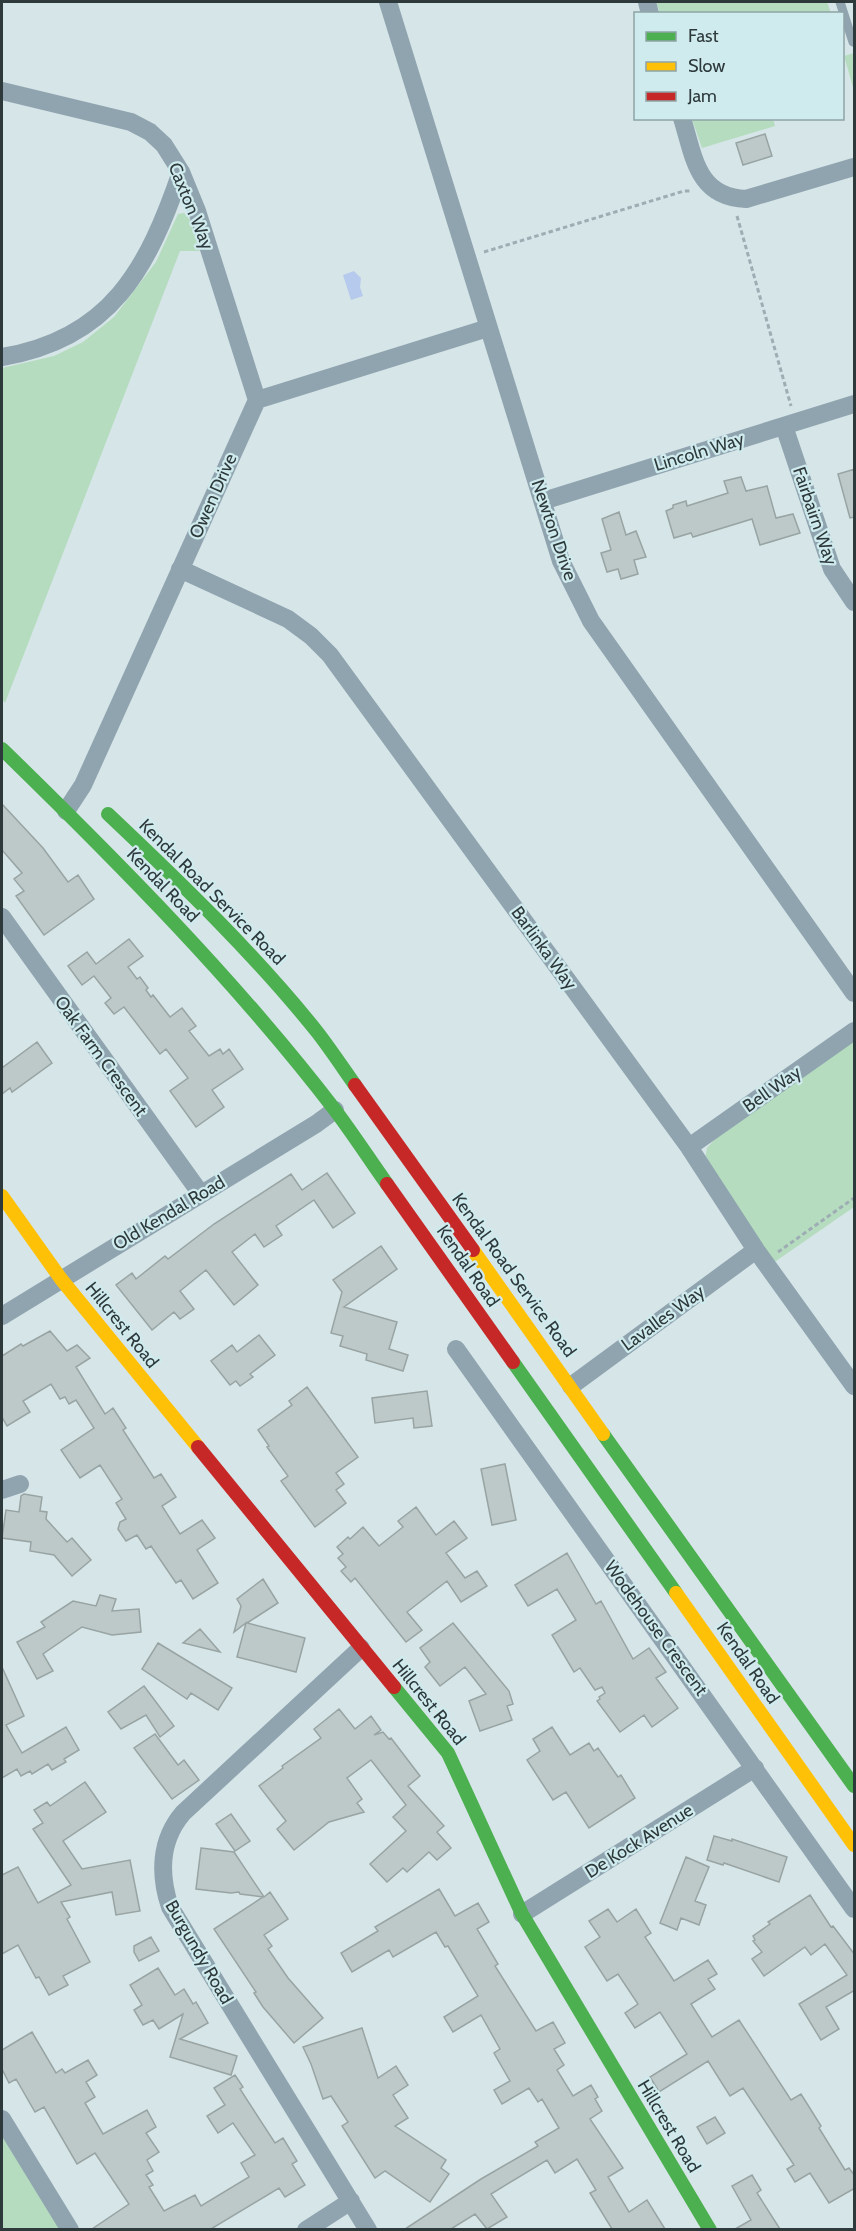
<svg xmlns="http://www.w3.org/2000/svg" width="856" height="2231" viewBox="0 0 856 2231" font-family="Cabin,sans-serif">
<rect width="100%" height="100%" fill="#d6e5e7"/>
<path fill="#b5dcbf" d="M656,2H827L831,13H660Z
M843,52L844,56L854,53V91Z
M692,119H773L775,126L702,148Z
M184,213L190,220L200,251H180L5,703L2,699V368L54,356L83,342L114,317L156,262L178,214Z
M854,1037V1207L776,1261H765L705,1159L707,1148L715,1139Z
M2,2133L60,2229H2Z"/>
<path fill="#b6caed" d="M354,271L361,278L360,287L363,296L351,300L343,275Z"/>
<path fill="#bdc8c8" stroke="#98a4a3" stroke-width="1.5" d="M765,134L772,156L743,165L736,143Z
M855,469V517L850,518L838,474Z
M741,477L746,491L767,486L776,518L793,514L800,533L760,545L752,519L693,537L691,533L674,538L666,511L673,508V505L686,501L687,506L728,493L724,481Z
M619,512L626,535L636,531L646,557L634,560L638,574L621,579L618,569L607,572L601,553L611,550L602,519Z
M2,804L43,848L68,882L78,875L94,899L44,935L16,896L24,891L14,879L22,873L2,850Z
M129,939L143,956L128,967L137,979L140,977L148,988L146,990L151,997L153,995L170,1017L182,1008L196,1026L189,1031L209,1056L220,1049L223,1054L229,1049L243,1069L212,1090L224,1107L196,1127L170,1091L188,1078L166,1049L160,1054L124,1007L114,1014L105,1003L111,998L94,976L82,985L68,966L87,952L96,964Z
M37,1042L52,1063L12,1092L10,1088L2,1094V1068Z
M327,1173L355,1213L333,1228L314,1200L276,1226L282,1235L264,1247L255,1234L232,1252L258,1285L234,1305L206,1270L180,1291L194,1309L180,1319L174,1312L152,1330L116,1285L132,1273L136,1279L165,1256L168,1259L214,1224L291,1174L302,1190Z
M381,1246L397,1269L344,1307L397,1322L389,1349L408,1355L403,1371L366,1360L367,1354L340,1346L343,1336L331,1333L342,1292L333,1280Z
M50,1331L67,1351L77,1345L90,1358L76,1367L105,1414L113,1408L126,1428L123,1430L154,1478L161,1474L176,1497L162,1506L180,1534L202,1520L215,1538L197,1550L218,1583L193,1599L181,1580L176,1583L151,1546L146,1549L137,1535L126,1541L118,1529L120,1522L126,1519L116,1503L122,1499L100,1465L80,1478L61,1450L94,1428L76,1400L69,1404L65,1397L60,1399L51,1384L23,1401L30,1412L7,1426L2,1417V1356L21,1344L23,1346Z
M259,1335L275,1355L250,1374L253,1377L240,1386L236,1381L230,1385L211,1361L232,1345L237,1352Z
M307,1387L358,1457L336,1473L344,1484L336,1490L346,1503L315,1527L281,1481L288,1476L267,1447L269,1446L258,1430L292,1405L289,1401Z
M427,1391L432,1426L414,1428L413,1418L375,1423L372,1398Z
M505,1464L516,1520L492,1525L481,1469Z
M24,1494L42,1497L40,1511L47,1512L46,1519L67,1542L72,1538L91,1560L72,1576L54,1555L30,1551L31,1542L2,1538L6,1510L19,1512L21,1496Z
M416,1507L436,1535L454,1521L467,1538L446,1553L465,1578L477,1571L487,1586L461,1602L447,1581L407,1612L422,1630L406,1642L355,1578L351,1582L341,1571L346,1567L338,1558L343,1554L337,1547L348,1537L350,1539L363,1527L379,1546L403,1527L398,1521Z
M567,1553L596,1604L601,1601L633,1659L649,1648L666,1672L656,1678L678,1708L652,1727L644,1715L620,1732L597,1701L600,1699L599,1697L605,1693L602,1687L595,1690L580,1668L574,1672L552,1635L576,1620L557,1589L528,1606L515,1585Z
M263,1579L278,1603L247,1623L305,1638L296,1672L237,1657L246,1623L234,1632L241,1606L237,1599Z
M100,1595L116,1599L112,1611L139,1609L141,1632L112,1635L82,1627L43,1654L53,1671L37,1679L17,1642L45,1627L41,1622L73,1601L96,1606Z
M453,1623L509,1691L513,1704L507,1706L512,1720L480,1731L469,1701L486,1694L465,1667L440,1686L425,1667L430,1662L420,1648Z
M200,1629L220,1652L183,1643Z
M158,1643L232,1688L218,1710L191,1693L187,1699L142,1669Z
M2,1667L24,1716L6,1725L22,1753L66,1727L79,1750L64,1759L66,1762L52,1770L48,1764L32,1774L30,1771L21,1776L17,1769L2,1778Z
M144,1686L174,1726L160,1737L146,1715L121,1729L108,1712Z
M339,1709L355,1729L371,1716L381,1730L374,1735L383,1732L389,1739L391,1738L420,1776L408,1786L444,1826L437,1832L451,1848L437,1860L429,1852L407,1872L403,1868L387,1882L370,1864L406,1831L393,1817L406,1805L371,1760L347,1778L362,1799L357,1803L364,1812L329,1822L294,1850L277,1829L286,1821L259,1786L283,1768L282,1766L321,1738L314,1729Z
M552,1727L570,1755L589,1743L594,1751L598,1748L618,1777L621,1775L635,1798L589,1828L566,1792L553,1800L527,1760L540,1751L533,1739Z
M155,1734L178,1765L184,1760L199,1780L172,1799L134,1748Z
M85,1782L106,1812L63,1841L82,1869L130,1860L140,1911L116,1915L112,1892L61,1902L70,1917L67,1919L90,1962L63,1976L68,1985L49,1995L39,1977L36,1978L18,1945L2,1954V1875L18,1867L38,1903L71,1885L33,1829L43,1823L34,1810L47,1802L50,1806Z
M231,1814L250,1841L235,1851L216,1824Z
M714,1836L732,1841V1839L787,1857L779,1882L724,1863L723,1865L707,1860Z
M201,1848L234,1852L264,1897L270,1892L288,1919L264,1935L272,1946L268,1949L288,1978L323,2018L294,2043L263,2007L254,1993L256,1992L214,1929L263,1897L240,1894L239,1892L231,1893L196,1889Z
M686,1857L709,1867L695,1901L706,1905L699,1925L681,1918L677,1930L660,1923Z
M439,1889L455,1916L478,1903L489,1922L477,1929L498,1964L495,1966L536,2031L553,2022L565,2043L554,2049L564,2065L557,2070L573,2096L591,2085L598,2097L595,2099L602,2111L590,2119L623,2168L608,2177L629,2212L647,2200L665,2229H612L590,2193L596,2190L577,2159L555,2173L547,2160L491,2194L507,2217L487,2229L475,2214L451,2229H405L481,2179L538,2146L535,2142L559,2128L542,2099L538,2102L529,2088L502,2104L494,2090L510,2081L494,2053L500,2049L481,2015L453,2032L444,2017L478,1996L448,1946L445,1947L436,1932L393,1957L389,1950L352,1972L341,1953L378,1931L375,1927Z
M810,1895L831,1927L833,1926L855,1955V1990L826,2007L839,2029L821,2040L799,2004L847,1975L825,1944L811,1955L805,1947L764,1976L752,1959L762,1952L753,1941L755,1940L753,1936L770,1924L768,1922Z
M608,1909L617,1922L636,1909L651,1933L645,1937L674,1981L708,1960L717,1974L708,1979L715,1989L691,2004L712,2037L739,2020L791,2100L801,2094L821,2126L819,2128L845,2170L849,2168L855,2176V2188L829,2203L810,2173L795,2182L787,2169L794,2165L743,2088L730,2096L708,2061L659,2092L650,2077L687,2054L660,2012L635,2028L625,2013L638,2004L618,1974L607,1981L585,1947L600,1937L589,1921Z
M151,1937L159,1951L139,1961L134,1952V1946Z
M158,1968L175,1995L184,1989L193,2004L196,2002L208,2023L180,2039L237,2056L231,2075L170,2057L183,2014L159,2029L153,2020L143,2025L134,2010L142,2005L130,1985Z
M362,2028L378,2078L396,2066L408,2085L393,2095L408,2118L395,2126L446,2160L441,2168L449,2174L430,2202L385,2171L375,2178L342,2126L348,2122L331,2096L323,2099L311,2064L303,2047Z
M32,2032L56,2073L62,2069L65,2073L88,2060L97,2075L86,2082L95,2097L85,2103L103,2134L147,2110L156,2127L146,2133L159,2152L147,2160L153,2171L146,2175L153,2185L149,2187L164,2211L195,2195L201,2206L249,2177L241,2163L255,2155L233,2123L218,2133L207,2116L225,2105L214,2088L235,2075L243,2087L240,2089L275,2143L283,2138L297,2161L292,2164L305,2185L285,2197L279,2188L211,2229H92L129,2204L95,2153L77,2164L44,2107L35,2112L16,2079L9,2083L2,2069V2050Z
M715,2117L725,2133L707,2144L697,2127Z
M752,2175L761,2190L757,2193L780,2229H735L751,2220L732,2186Z"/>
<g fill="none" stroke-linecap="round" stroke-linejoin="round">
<path stroke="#9dadb3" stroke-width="3" stroke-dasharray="4.5 3" stroke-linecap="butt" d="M737,216L791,406
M484,252L684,191H690
M778,1252L854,1198"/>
<path stroke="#90a4b0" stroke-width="9" d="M840,2L853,42"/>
<path stroke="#90a4b0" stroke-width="18" d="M388,2L561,561L591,621L854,993
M647,2L650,14
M2,91L131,122L150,132L164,145L181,172L197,211L257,400
M682,118C694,157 697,197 746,199L854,167
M2,357C111,339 148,268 181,172
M784,426L832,569L854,602
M543,501L854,404
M180,569L288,619L311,636L330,655L689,1147L756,1250L854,1386
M66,811L83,785L257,400L488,328
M2,917L201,1194
M689,1147L854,1031
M2,1316L316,1124L335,1110
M456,1349L854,1909
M571,1386L756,1250
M2,1490L20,1484
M361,1648L183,1813C160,1840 159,1874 170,1907L368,2230
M522,1914L755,1768
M2,2119L70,2230
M306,2230L351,2201"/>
<path stroke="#4caf50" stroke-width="14" d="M2,749C118,862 236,981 335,1110C353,1134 370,1160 387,1184
M108,814C181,883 255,954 318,1033C331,1050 343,1068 355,1085
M513,1362L676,1593
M603,1434L854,1786
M394,1687L448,1753L522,1914L710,2230"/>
<path stroke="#ffc107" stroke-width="14" d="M2,1196L61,1279L198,1447
M473,1250L603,1434
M676,1593L854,1845"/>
<path stroke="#c62828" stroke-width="14" d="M355,1085L473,1250
M387,1184L513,1362
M198,1447L394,1687"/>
</g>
<g text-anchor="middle" stroke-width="4.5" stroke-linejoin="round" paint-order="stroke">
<g font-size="18" fill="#2e393b" stroke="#cfebee">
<text transform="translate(191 206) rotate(68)" y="6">Caxton Way</text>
<text transform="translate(699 452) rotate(-17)" y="6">Lincoln Way</text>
<text transform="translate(213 496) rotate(-66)" y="6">Owen Drive</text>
<text transform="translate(815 516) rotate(71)" y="6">Fairbairn Way</text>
<text transform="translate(554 530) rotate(71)" y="6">Newton Drive</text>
<text transform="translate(163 885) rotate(46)" y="6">Kendal Road</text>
<text transform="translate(212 892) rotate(45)" y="6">Kendal Road Service Road</text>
<text transform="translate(544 948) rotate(54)" y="6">Barlinka Way</text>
<text transform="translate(101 1056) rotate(54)" y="6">Oak Farm Crescent</text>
<text transform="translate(772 1089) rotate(-35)" y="6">Bell Way</text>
<text transform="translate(169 1213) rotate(-31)" y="6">Old Kendal Road</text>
<text transform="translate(468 1266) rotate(55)" y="6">Kendal Road</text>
<text transform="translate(514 1275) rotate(54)" y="6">Kendal Road Service Road</text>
<text transform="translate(663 1318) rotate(-36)" y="6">Lavalles Way</text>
<text transform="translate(122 1325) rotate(51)" y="6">Hillcrest Road</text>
<text transform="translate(656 1628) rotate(54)" y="6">Wodehouse Crescent</text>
<text transform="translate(748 1663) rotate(55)" y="6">Kendal Road</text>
<text transform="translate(429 1702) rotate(51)" y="6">Hillcrest Road</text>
<text transform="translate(639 1841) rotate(-32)" y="6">De Kock Avenue</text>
<text transform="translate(199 1952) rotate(60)" y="6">Burgundy Road</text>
<text transform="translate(669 2126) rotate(59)" y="6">Hillcrest Road</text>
</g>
</g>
<rect width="856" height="2231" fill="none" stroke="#2e393b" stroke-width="6"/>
<rect x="634" y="12" width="210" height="108" fill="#cfebee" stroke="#8fa4a6" stroke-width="1.5"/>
<rect x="646" y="32" width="30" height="9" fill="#4caf50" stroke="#8fa4a6" stroke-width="1.5"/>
<text x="688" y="42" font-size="18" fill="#2e393b">Fast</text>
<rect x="646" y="62" width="30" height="9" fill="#ffc107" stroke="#8fa4a6" stroke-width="1.5"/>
<text x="688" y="72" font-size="18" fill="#2e393b">Slow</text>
<rect x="646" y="92" width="30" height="9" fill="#c62828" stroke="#8fa4a6" stroke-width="1.5"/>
<text x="688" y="102" font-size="18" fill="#2e393b">Jam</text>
</svg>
